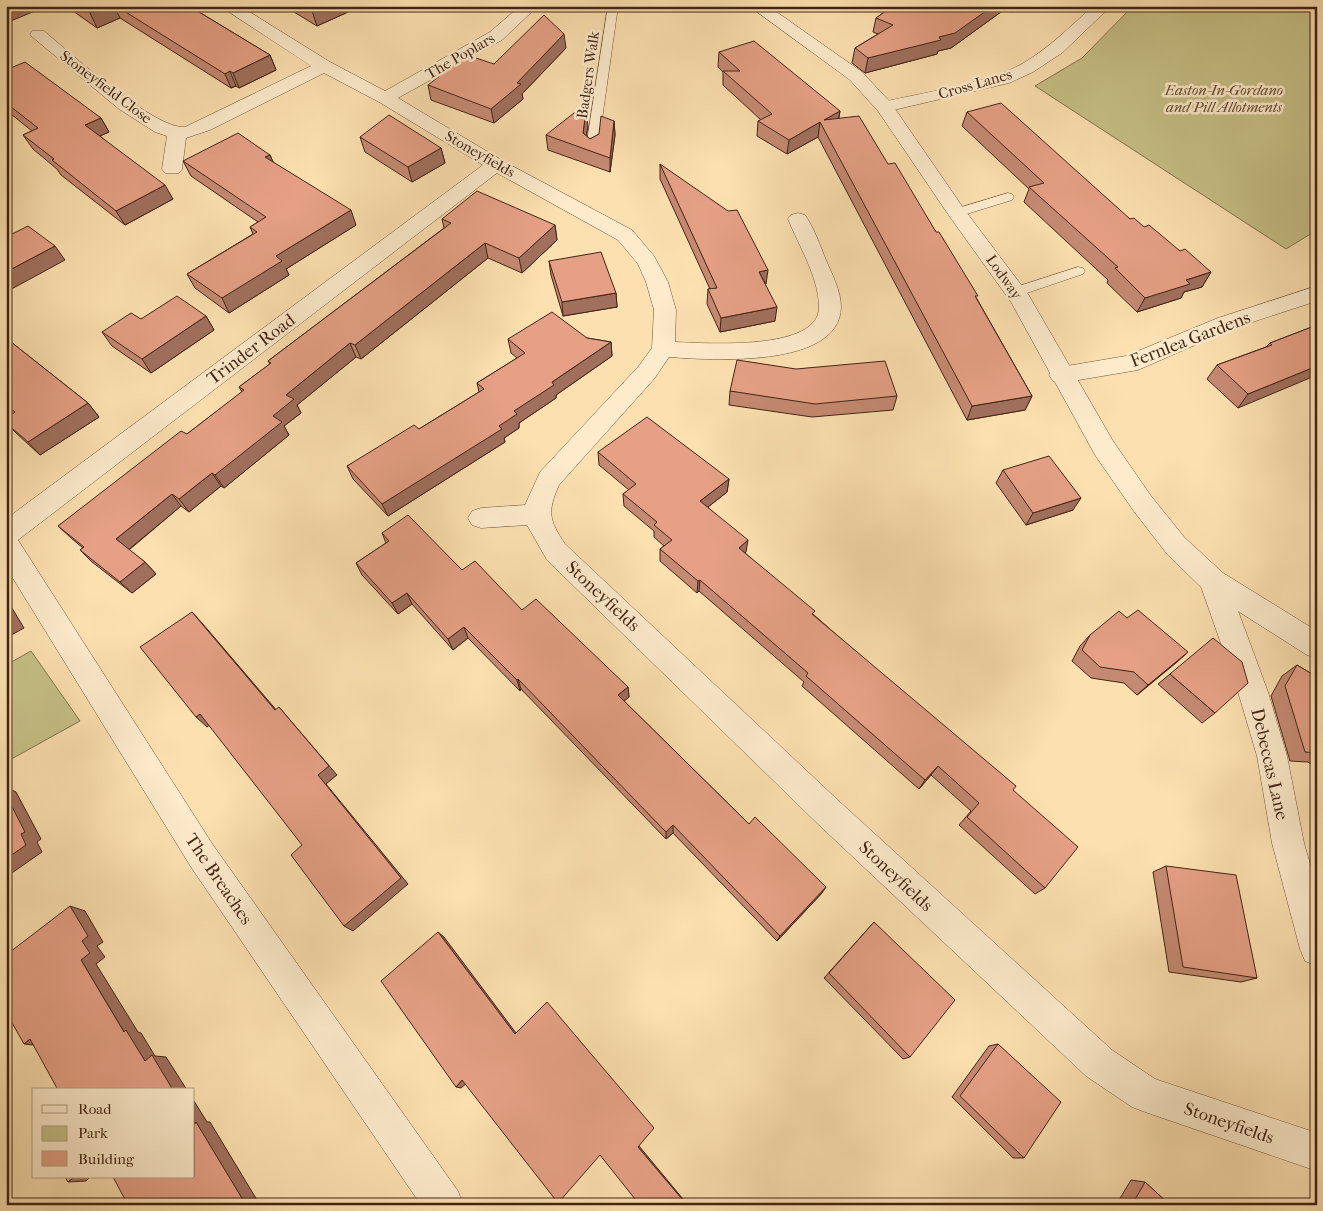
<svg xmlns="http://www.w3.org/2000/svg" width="1323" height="1211" viewBox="0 0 1323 1211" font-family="'IM FELL French Canon',serif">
<rect width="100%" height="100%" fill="#fce0b0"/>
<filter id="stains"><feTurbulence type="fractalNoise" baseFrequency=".004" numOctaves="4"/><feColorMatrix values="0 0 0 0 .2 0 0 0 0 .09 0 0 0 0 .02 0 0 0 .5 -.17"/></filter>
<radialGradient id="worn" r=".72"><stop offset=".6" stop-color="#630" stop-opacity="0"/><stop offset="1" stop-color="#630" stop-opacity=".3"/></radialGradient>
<path fill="#c6c087" stroke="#84724e" d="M1133,6H1317V230L1286,249L1035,86L1082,58Z
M31,651L80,721L6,762V665Z"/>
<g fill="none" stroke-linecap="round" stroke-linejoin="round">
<g stroke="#70533b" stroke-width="1">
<path id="service" d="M608,6H618L598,148L592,152L586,148Z
M1008,193L1012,194L1014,197L1012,200L957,217L951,213L952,210Z
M1078,267L1083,268L1085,271L1083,274L1015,297L1008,292L1010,289Z"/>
</g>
<g stroke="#70533b" stroke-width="1">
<path id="minor" d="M220,6H240L330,62L385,91L490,32L520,6H538L502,40L398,98L503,161L632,230L654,256L668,282L676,310L675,342C704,343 821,352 819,306C818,276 799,246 788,219L791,215L798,213L805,215C814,228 820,245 826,260C832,274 841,291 841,307C840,369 710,360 669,357L654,379L559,485C547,512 549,520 565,544L841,803L1112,1050L1155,1079L1317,1133V1171L1145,1112L1132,1107L1086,1076L819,825L547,560L527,525L481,528L472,525L468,518L472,511L481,508L525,505L540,472L638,367L652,348L654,310L646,282L638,264L618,240L497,173L18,540L213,845L458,1191L463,1205H421L191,867L6,567V519L483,165L379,102L324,73L210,130L186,138L182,169L179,173H165L162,169L167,136L155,132L119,109L30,35L32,31H44C69,52 155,130 185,127L311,66Z
M1093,6H1111L1062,53L1033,72L1009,83L885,112L879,111L876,107L879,103C920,93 986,84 1022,64C1049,48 1070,27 1093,6Z
M1317,286V301L1234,328L1138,370L1061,383L1053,381L1049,375L1053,369L1061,367L1126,356L1218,318Z
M1213,570L1223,573L1227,581L1268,692L1287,756L1304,843L1317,888V966L1305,961L1300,949L1272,843L1257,756L1238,692L1199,581L1203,573Z"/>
</g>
<g stroke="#70533b" stroke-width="1">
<path id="tertiary" d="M749,6H768L862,72L891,103L964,209L1028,294L1113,441L1151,496L1185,538L1223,573L1317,631V658L1307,655L1203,589L1167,554L1133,510L1095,455L1011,302L950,217L878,111L850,80Z"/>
</g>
<use href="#service" fill="#fdebcc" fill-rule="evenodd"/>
<use href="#minor" fill="#fdebcc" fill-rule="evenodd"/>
<use href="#tertiary" fill="#fdebcc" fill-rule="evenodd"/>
</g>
<path fill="#c58a72" stroke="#422414" d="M66,6H189L270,55L276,70L239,88L236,86L231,88L120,18L97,28Z
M284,6H357V8L317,26Z
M893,6H1019L1012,12L1005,9L951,48L938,51L937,54L865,73L852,63L855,48L878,34L873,32L876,18Z
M566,48L522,94L523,99L494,123L431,100L428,85L494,64Z
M719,52L840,111L839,118L888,164L936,232L977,299L1032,396L1025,410L967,420L818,137L787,154L757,136L758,121L761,120L723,85V72L718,67Z
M6,70L101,118L109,132L100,136L173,199L125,225L61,175L57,169L33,149L23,135L32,131L6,110Z
M967,112L1130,219L1144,227L1211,272L1202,287L1184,292L1181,298L1137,312L1107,283L1108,280L1024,202L1029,189L962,126Z
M614,121L615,135L610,172L548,150L546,135L588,126L586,136L590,139L599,134Z
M360,137L441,148L445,163L412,182L365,152Z
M270,155L273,162L356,225L286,269L289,275L229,313L195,288L187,274L253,234L250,227L258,222L191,176L183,161Z
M660,164L775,321L720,332L707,304L708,289H710L660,179Z
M442,219L555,225L557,240L522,273L488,258L361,359L356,357L297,405L301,413L284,426L289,435L224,488L221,486L189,512L181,506L129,550L145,562L156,574L132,593L92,562L80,550L83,548L71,538L58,526L187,434L242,392L239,387L270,364L268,361L444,228Z
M549,261L616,293L617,307L563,316L551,275Z
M206,316L214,330L151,373L112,346L102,332L141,319Z
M1317,325L1238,408L1207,379L1217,365L1266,347L1270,343Z
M6,338L88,403L99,417L40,455L16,433L6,423V418L13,414L6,408Z
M587,338L611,342L612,356L556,395V398L519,423V428L504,438L505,442L388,516L353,479L347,466L419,429L479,392L477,383L517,358L511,353L508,339Z
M730,391L897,396L893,410L812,417L729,405Z
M598,452L729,479L727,492L708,507L746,552L745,553L814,615L1013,790L1045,888L1035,894L959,825L971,811L931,775L919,789L802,686L804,682L699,591L697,593L660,561V549L664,546L654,537V531L624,506L623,494L629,490L599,465Z
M1003,470L1073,510L1026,525L996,483Z
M382,533L462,570L522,610L628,687L629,697L624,701L749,824L822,893L777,941L673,833L666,839L521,689L520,691L468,638L453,650L412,604L398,614L362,575L356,563L386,543Z
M1127,618L1188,652L1137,695L1124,683L1091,678L1072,661L1080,646L1090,635Z
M1297,665L1317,677V768L1308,762L1290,761L1271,696L1282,676Z
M1170,674L1215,713L1202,723L1158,684Z
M1166,866L1257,978L1241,982L1169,972L1153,872Z
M874,922L910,1057L903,1059L824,978Z
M998,1044L1024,1158H1013L952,1097L989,1046Z
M1131,1180L1145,1182L1170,1205H1116Z"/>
<path fill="#a0705d" stroke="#422414" d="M6,6H47L6,23Z
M107,6H114L120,18L97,28L90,13Z
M324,6H357V8L317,26L312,11Z
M776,6H786L776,9Z
M993,6H1006L1005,9L951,48L938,51L937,54L865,73L868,58L939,37Z
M1014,6H1019L1012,12Z
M564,34L566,48L522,94L523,99L494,123L491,109Z
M270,55L276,70L239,88L233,73Z
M230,71L236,86L231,88L225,74Z
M586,111L588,126L584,148L583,133Z
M840,111L837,126L824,120Z
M101,118L109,132L93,139L85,125Z
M614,121L615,135L610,172V158Z
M820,122L818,137L787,154L789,140Z
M441,148L445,163L412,182L408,167Z
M270,155L276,169L265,157Z
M165,185L173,199L125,225L116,211Z
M351,210L356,225L286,269L289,275L229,313L222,298L276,256Z
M555,225L557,240L522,273L519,258Z
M485,243L488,258L361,359L355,345Z
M55,246L65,260L6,292V272Z
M768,270L766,284L759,272Z
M1211,272L1202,287L1184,292L1181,298L1137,312L1145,298L1186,280Z
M616,293L617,307L563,316L562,302Z
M777,307L775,321L720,332L721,318Z
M206,316L214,330L151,373L142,359Z
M611,342L612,356L556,395V398L519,423V428L504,438L505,442L388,516L382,504L499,426L514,411L552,382Z
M350,343L356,357L297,405L301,413L284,426L289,435L224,488L215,475L286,395Z
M1317,366V375L1238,408L1248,394Z
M1032,396L1025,410L967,420L972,406Z
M88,403L99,417L40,455L28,442Z
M212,473L221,486L189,512L179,499Z
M729,479L727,492L699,514L700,501Z
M172,494L181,506L127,551L116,539Z
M1081,498L1073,510L1026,525L1033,513Z
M748,540L746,552L737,560L739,548Z
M145,562L156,574L132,593L120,582Z
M700,580L699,591L697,593L698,581Z
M407,593L412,604L398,614L392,603Z
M6,598L24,628L6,638Z
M192,612L202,623L284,719L275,710Z
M464,627L468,638L453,650L448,639Z
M1188,652L1176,663L1137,695L1148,685Z
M518,679L521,689L520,691L517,680Z
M628,687L629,697L619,705L618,695Z
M279,707L337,775L326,784L408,884L353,931L344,926L318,775Z
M200,714L211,724L207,727L196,717Z
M938,766L931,775L919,789L925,780Z
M6,787L16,792L41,839L37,842L42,852L6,877V859L21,834L6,795Z
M673,825V833L666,839V832Z
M826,887L822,893L777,941L780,936Z
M70,906L85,911L103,942L97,946L105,957L96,964L138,1032L141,1033L155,1056L166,1057L187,1090H173L145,1061L124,1032L81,960L82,941Z
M438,932L444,937L519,1037L515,1034Z
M30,1039L42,1046L24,1044Z
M462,1080L468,1082L461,1088L456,1087Z
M194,1101L207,1122H210L260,1205H246L194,1122Z
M639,1146L688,1205H687L638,1147Z
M74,1177H90L86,1181L68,1182Z"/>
<path fill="#e5a085" stroke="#422414" d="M80,6H107L90,13Z
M116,6H189L270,55L233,73L230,71L225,74Z
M304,6H324L312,11Z
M893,6H993L955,33L939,37L941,40L868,58L855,48L893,25L876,18Z
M544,15L564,34L517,83L521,84L491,109L428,85L467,55L494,64Z
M754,41L840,111L824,120L859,116L888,164L895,163L936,232H939L978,296H975L1032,396L972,406L820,122L789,140L758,121L772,114L723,71H740L719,52Z
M25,62L101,118L85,125L165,185L116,211L52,160L54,159L23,135L38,128L6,103V70Z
M1001,103L1130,219L1134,218L1144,227L1149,225L1180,251L1185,249L1211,272L1186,280L1190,284L1145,298L1115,268L1118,267L1029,187L1044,183L967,112Z
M579,109L586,111L583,133L590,139L599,134L601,116L614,121L610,158L546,135Z
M389,115L441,148L408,167L360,137Z
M238,133L270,155L265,157L351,210L276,256L282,261L222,298L187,274L257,232L250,227L266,217L183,161Z
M660,164L728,211L737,210L768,270L759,272L777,307L721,318L708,289L717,288Z
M477,191L555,225L519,258L485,243L355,345L350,343L286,395L294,399L273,416L282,422L215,475L212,473L179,499L172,494L116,539L145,562L120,582L80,550L84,547L58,526L181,431L187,434L244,390L239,387L271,363L268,361L451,223L442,219Z
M28,226L55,246L6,272V237Z
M601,252L616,293L562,302L549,261Z
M177,296L206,316L142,359L102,332L131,313L141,319Z
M552,312L587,338L611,342L552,382L554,385L514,411L517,414L499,426L502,429L382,504L347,466L414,425L419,429L484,389L477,383L525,353L508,339Z
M1317,325V366L1248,394L1217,365L1272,345L1270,343Z
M6,338L88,403L28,442L6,423V418L15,412L6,405Z
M737,360L796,369L885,361L897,396L815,404L730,391Z
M647,417L729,479L700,501L748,540L739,548L815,611L812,614L1016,786L1013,790L1078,847L1045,888L967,817L979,803L938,766L925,780L806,676L808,673L700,580L698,581L660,549L672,540L654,525L657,522L623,494L636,484L598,452Z
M1049,456L1081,498L1033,513L1003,470Z
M408,515L462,570L475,561L522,610L536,599L628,687L618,695L749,824L755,817L826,887L780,936L673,825L666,832L518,679L517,680L464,627L448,639L407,593L392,603L356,563L389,541L382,533Z
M6,610L10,616L6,618Z
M1138,610L1188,652L1148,685L1134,672L1100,667L1082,650L1090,635L1119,611L1127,618Z
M192,612L275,710L279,707L329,766L318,775L401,878L344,926L291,855L302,845L200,714L196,717L140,647Z
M1213,638L1242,662L1248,683L1215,713L1170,674Z
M1297,665L1317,677V753L1305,752L1285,686Z
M6,795L25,832L21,834L26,845L6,859Z
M1166,866L1236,875L1257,978L1183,967Z
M70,906L88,936L82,941L90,953L81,960L124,1032L126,1030L145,1061L152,1055L173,1090H58L30,1039L24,1044L6,1012V955Z
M874,922L955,1000L910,1057L829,973Z
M438,932L515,1034L547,1002L654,1128L638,1147L687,1205H639V1204L600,1155L558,1203L462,1080L456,1087L381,981Z
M998,1044L1061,1102L1024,1158L960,1096Z
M194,1122L195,1124L196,1122L246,1205H128L113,1177H194Z
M65,1177H74L68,1182Z
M1145,1182L1170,1205H1132Z"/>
<g text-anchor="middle" stroke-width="5" stroke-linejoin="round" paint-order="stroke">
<g font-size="15" fill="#422414" stroke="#fdebcc">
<text transform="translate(460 56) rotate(-30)" y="5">The Poplars</text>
<text transform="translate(588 75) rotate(-82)" y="5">Badgers Walk</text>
<text transform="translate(975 84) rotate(-16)" y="5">Cross Lanes</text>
<text transform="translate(106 87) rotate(37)" y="5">Stoneyfield Close</text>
<text transform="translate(480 154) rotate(30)" y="5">Stoneyfields</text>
<text transform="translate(1004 277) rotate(55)" y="5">Lodway</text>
</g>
<g font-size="15" font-style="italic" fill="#634b31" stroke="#fdebcc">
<text x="1224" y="95">Easton-In-Gordano<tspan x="1224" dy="17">and Pill Allotments</tspan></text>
</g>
<g font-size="18" fill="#422414" stroke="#fdebcc">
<text transform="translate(1190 339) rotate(-21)" y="6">Fernlea Gardens</text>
<text transform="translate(251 349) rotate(-37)" y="6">Trinder Road</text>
<text transform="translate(603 596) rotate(43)" y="6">Stoneyfields</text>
<text transform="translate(1270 764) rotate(77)" y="6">Debeccas Lane</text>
<text transform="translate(896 876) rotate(43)" y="6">Stoneyfields</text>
<text transform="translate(219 879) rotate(56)" y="6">The Breaches</text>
<text transform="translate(1229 1123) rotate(19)" y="6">Stoneyfields</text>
</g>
</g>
<rect width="1323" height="1211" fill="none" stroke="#fce0b0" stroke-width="25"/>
<rect x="8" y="8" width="1308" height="1196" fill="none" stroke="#422414" stroke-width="2.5"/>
<rect x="12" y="12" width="1298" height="1186" fill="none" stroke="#422414"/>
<rect x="32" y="1088" width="162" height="90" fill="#fdebcc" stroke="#b29b82"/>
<rect x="42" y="1105" width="25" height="8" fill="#fdebcc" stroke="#b29b82"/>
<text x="78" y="1114" font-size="15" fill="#422414">Road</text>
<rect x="42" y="1126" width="25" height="15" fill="#c6c087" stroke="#b29b82"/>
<text x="78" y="1138" font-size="15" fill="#422414">Park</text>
<rect x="42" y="1151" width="25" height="15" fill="#e5a085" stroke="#b29b82"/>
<text x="78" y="1164" font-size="15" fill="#422414">Building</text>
<rect width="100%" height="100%" filter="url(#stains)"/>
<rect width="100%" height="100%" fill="url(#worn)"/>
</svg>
